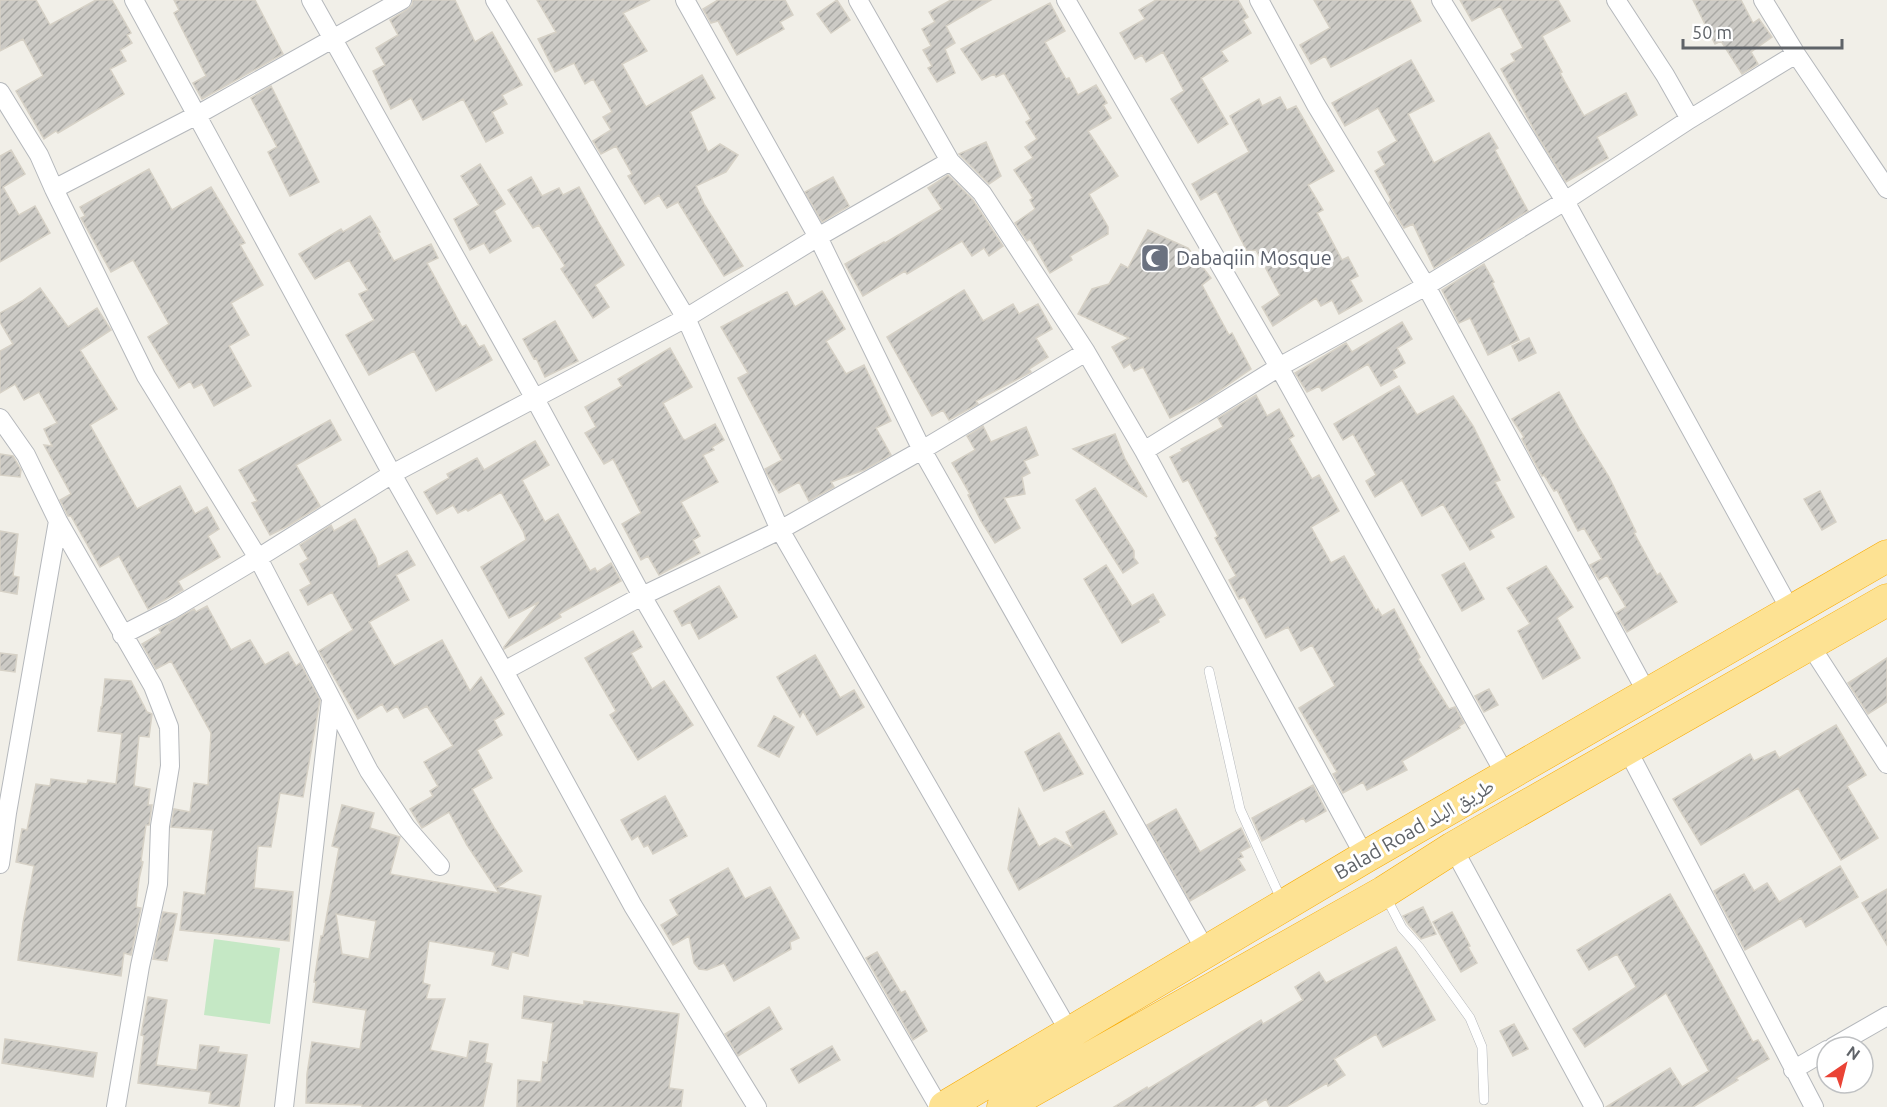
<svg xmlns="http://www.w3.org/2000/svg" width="1887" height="1107" viewBox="0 0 1887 1107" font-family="Ubuntu,'Noto Naskh Arabic',sans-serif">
<defs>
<pattern id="building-hatch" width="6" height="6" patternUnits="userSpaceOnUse" patternTransform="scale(1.5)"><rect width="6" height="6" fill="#cccac5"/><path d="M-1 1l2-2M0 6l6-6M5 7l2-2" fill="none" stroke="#a9a8a4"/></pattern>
</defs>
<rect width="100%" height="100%" fill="#f1efe8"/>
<path fill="#c5e8c5" d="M214,939L280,948L270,1024L204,1015Z"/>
<path fill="url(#building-hatch)" stroke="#d6d1c6" stroke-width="1.5" fill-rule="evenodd" d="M0,0H36L50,25L96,0H112L131,33L127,35L132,43L120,50L126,61L110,69L124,94L58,133L56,131L44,139L16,91L43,76L23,39L0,51Z
M174,0H255L283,54L202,99L193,83L206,76L174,13L179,10Z
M413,0H455L475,42L492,32L522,85L502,95L507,104L492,112L503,133L486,142L463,99L423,120L411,98L391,109L373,71L385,65L376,48L398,35L390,20L408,9L412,5Z
M537,0H650L623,13L647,51L622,64L646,107L702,75L715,98L690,112L708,152L720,144L738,155L726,172L696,186L704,204L743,266L724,276L678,202L667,208L659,195L645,204L628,176L632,174L616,146L601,154L593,141L611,130L603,117L612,112L593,79L585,84L574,63L555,72L538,39L556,32Z
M718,0H785L793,15L780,22L784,29L737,55L718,21L711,23L703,9Z
M837,0L850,20L831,33L817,14Z
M951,0H991L946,26L955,43L945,49L955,73L937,82L928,68L932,66L923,50L931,46L922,29L935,22L929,12Z
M1156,0H1238L1248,17L1243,20L1251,33L1221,51L1228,61L1201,78L1228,124L1198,143L1171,99L1184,91L1163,52L1146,62L1142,55L1135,59L1120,33L1145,19L1139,10Z
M1314,0H1410L1421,21L1331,67L1325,56L1311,64L1300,45L1330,28Z
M1460,0H1558L1570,21L1542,36L1562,72L1560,73L1584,116L1626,93L1637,115L1597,137L1608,158L1566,182L1537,135L1501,69L1515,61L1511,54L1523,48L1500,6L1472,21Z
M1693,0H1741L1753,23L1759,19L1772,37L1751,52L1758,64L1742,74L1721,41L1715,44Z
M1050,3L1065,31L1045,42L1066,79L1069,78L1078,95L1096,85L1107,103L1103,105L1111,118L1088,131L1118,176L1089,194L1108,227V234L1070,256L1072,260L1050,273L1030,239L1027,241L1015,223L1035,209L1030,200L1033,198L1014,170L1033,158L1025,147L1037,139L1026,122L1031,119L1004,73L996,77L994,74L982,80L961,49Z
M1411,60L1434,101L1408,114L1434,163L1489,133L1498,148L1495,150L1528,211L1434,268L1413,224L1404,228L1389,203L1391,200L1375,171L1385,165L1378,152L1397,141L1378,108L1345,126L1332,103Z
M271,86L319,182L290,196L268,152L277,147L251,98Z
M1280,97L1287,110L1296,106L1334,171L1308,185L1323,210L1317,213L1342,260L1348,257L1358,276L1350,280L1362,301L1339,314L1332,300L1321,306L1316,298L1273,326L1262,307L1280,295L1256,250L1247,251L1216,191L1201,200L1192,184L1249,152L1230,116L1259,99L1262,106Z
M986,142L1001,176L989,184L959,154Z
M11,150L25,174L3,187L19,215L35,206L50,233L0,262V156Z
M480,164L505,204L494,211L511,241L490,253L484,243L470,250L454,219L479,205L461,176Z
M149,169L172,210L211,187L245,243L240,245L263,285L231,303L249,335L229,346L251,386L214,406L202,384L194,388L190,381L179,388L148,337L169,324L133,260L111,272L81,218L85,216L80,207Z
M948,175L973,200L1003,246L989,256L984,248L972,256L962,241L907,274L905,271L863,296L845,264L884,242L885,243L942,209L928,188Z
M531,177L542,196L559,188L563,195L579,187L600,225L624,265L595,285L609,307L593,318L561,269L565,266L539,225L533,228L508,190Z
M833,177L849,206L822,222L805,192Z
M370,216L380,232L378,233L394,261L431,244L438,258L427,263L462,327L466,325L479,347L484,345L492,360L436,391L414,351L369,375L346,335L374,320L359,294L368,290L349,260L315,279L299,254L341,229L343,232Z
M1148,230L1188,248L1211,278L1202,285L1229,335L1232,333L1251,369L1207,399L1170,418L1143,367L1134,371L1130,364L1124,368L1112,347L1129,338L1078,314L1092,289L1109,284L1121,264L1128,268Z
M1484,264L1494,282L1492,283L1519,340L1488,355L1470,318L1459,323L1442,290Z
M40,288L68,327L97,308L111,330L80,350L117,409L90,425L137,509L180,486L195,514L207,507L219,529L208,536L220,557L178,581L183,590L148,609L119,556L100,567L71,516H68L60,500L71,494L44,445L52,446L44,429L57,423L39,392L24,400L15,384L0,393V351L13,344L0,322V313L22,301Z
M964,290L983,321L1013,304L1019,314L1038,304L1052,329L1036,338L1048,357L1029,369L1031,372L976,401L978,404L949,420L943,410L932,416L887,337Z
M822,291L845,329L826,341L846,374L864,365L891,421L876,428L891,455L864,470L831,482L834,487L809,501L799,482L779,493L767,474L765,469L782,460L738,378L748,373L721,327L787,292L795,307Z
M555,321L578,361L545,377L536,358L534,359L523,339Z
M1402,322L1412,339L1397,348L1405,363L1393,370L1397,377L1381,386L1368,364L1322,391L1319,386L1307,392L1295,373L1346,343L1352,352Z
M1529,338L1536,353L1519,361L1512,346Z
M670,348L692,387L663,403L683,439L685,440L715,424L724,440L712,447L714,450L703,455L718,482L681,502L700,536L693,540L700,553L659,575L648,556L641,560L622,524L641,513L613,459L604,464L585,433L596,427L585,407L622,386L618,379Z
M1399,386L1417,415L1453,396L1473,426L1500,480L1495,482L1514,517L1490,530L1494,537L1470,550L1443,504L1422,516L1402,480L1375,497L1366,481L1376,475L1353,434L1343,440L1334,424Z
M1559,392L1580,430L1609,477L1636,532L1634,533L1657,575L1660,573L1677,602L1627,632L1616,613L1626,607L1607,575L1599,580L1590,565L1602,559L1584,528L1578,531L1557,490L1554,491L1544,475L1542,476L1522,439L1524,437L1512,419Z
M1256,395L1267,416L1279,409L1294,436L1289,439L1312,479L1319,475L1339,511L1311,527L1331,563L1344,556L1376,611L1378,609L1382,616L1394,609L1420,657L1418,659L1449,709L1455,707L1464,723L1459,726L1460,728L1402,761L1407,770L1367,790L1363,782L1343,793L1333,774L1337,772L1299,708L1335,686L1312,645L1301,651L1288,627L1266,638L1244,597L1239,599L1229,580L1236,576L1215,538L1218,536L1188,480L1183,482L1170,457L1182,451L1181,449L1223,427L1218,418Z
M330,420L341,440L296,465L320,506L288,526L270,535L252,503L257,501L239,470Z
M983,426L991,442L1026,427L1038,455L1024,461L1030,473L1022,477L1025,494L1004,498L1020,528L995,543L981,521L968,495L970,494L952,463L975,450L967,436Z
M1115,434L1125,459L1147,497L1073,449Z
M535,441L549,465L522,480L545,522L558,514L590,571L595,568L597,572L611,563L621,581L559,614L561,617L504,649V647L539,602L509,618L481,567L526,540L524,533L501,492L468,511L466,509L458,513L453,505L437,514L424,492L449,478L447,474L477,458L484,470Z
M0,454L13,456L21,470L20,477L0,475Z
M1095,488L1134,551V558L1138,563L1123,573L1076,500Z
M1820,491L1836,522L1822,530L1804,499Z
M355,519L376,558L378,567L407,551L415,565L396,575L409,600L369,622L394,666L442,640L470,691L481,677L504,714L494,720L502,735L477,750L492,778L472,789L495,829L522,871L498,887L541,896L528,956L512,952L508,969L492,965L495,952L429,941L423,983L430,985L426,999H445L430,1050L467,1058L470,1041L488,1044L485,1062L492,1064L483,1107H362V1105L306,1103L307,1074L312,1042L360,1049L366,1010L313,1002L316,982H314L321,936H323L339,848L332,846L342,805L374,813L370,828L400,837L390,874L499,893L467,845L449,812L422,828L410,809L433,796L430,791L438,786L424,762L453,746L427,706L404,718L397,706L387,712L382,704L358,719L319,651L353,630L332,592L308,605L300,590L311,584L300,564L308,559L300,545L331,525L334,531ZM336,914L376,921L369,959L342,954Z
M0,531L18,534L13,576L19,577L17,594L0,591Z
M1464,563L1484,599L1462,611L1442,575Z
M1106,565L1132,606L1153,594L1165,615L1158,619L1159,622L1122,643L1084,579Z
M1546,566L1573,607L1557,618L1580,658L1543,679L1518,631L1530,624L1507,588Z
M719,586L737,617L699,639L690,622L682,626L674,611Z
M207,606L231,650L250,640L265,665L288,652L296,666L300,663L320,700L303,797L280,793L271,847L258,846L254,888L293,892L289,941L180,930L184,892L205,895L213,830L171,827L174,809L190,812L194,783L208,785L211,733L171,661L156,669L142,644L161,633L159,629L194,609L196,612Z
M633,631L642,647L631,653L652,689L664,681L693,725L638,760L610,715L616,711L585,658Z
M0,653L17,655L15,672L0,670Z
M815,655L840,698L854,690L864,707L817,735L803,711L800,717L777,677Z
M1887,658V702L1868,714L1848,683Z
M105,679L131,681L147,712L152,714L149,737L139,736L134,786L150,789L148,805H152L149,825H146L141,861L143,862L139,879L136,907L141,908L131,955L124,953L121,976L18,960L23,923L34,866L16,862L22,829L27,830L36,784L50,786L51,779L87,784L88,780L116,784L122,734L98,731L101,707H102Z
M1489,689L1498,705L1484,712L1475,696Z
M774,716L794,727L779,757L758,746Z
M1836,725L1866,775L1847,786L1878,838L1841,860L1798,788L1701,845L1673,799L1750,754L1754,761L1775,751L1779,758Z
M1059,733L1083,774L1044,791L1025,752Z
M1313,785L1326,811L1306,822L1303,818L1262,841L1252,818Z
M665,796L687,836L653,854L648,845L644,847L638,836L632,840L621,820Z
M1019,809L1039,847L1055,838L1073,848L1066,832L1104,811L1117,834L1019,890L1008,869Z
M1176,809L1200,852L1241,828L1250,847L1240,852L1243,857L1238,859L1245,870L1190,901L1147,825Z
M1840,866L1858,897L1806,927L1801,918L1745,950L1714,891L1744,874L1754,891L1767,883L1779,902Z
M728,868L745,899L770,887L799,938L790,942L791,949L734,981L724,963L707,970L699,969L694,963L689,936L673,945L661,925L678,915L670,900Z
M1887,889V945L1862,903Z
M1670,894L1702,948L1753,1042L1758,1040L1769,1059L1736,1078L1738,1080L1693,1107H1606L1670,1068L1682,1087L1709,1071L1666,993L1585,1047L1573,1029L1636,987L1617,954L1589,970L1577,950Z
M1423,907L1436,934L1421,939L1408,924L1403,916Z
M163,912L177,914L167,961L153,959Z
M1452,912L1470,946L1468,947L1477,963L1461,972L1433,922Z
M1396,947L1435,1020L1383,1047L1376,1034L1334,1059L1345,1075L1328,1086L1327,1083L1286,1107H1270L1266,1099L1253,1107H1114L1147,1087L1148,1089L1261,1020L1263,1024L1303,1000L1295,987L1319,972L1326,983Z
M877,952L901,993L905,991L927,1031L913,1040L866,958Z
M524,996L584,1005V1001L679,1014L669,1088L683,1090L681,1107H517L518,1080L541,1082L543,1062L547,1063L553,1023L522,1018Z
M148,997L167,1000L156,1065L197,1070L200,1045L219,1047L218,1052L247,1055L239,1107L209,1103L211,1092L138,1083L144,1036L141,1035Z
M769,1007L782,1029L738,1056L725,1034Z
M1514,1024L1528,1049L1513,1056L1500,1031Z
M5,1039L97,1053L93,1077L2,1063Z
M832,1046L840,1060L799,1083L791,1069Z"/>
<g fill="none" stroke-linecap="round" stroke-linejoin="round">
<g stroke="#b5b8bc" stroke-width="10">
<path id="lane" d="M1209,671L1240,809L1282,901
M1386,897L1402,928L1419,947L1470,1018L1482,1047L1484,1100"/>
</g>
<g stroke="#b5b8bc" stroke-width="20">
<path id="street" d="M134,0L392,474L504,671L633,906L757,1107
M311,0L535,399L642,596L939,1107
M495,0L686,318L780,530L1070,1033
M685,0L818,237L922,450L1206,951
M858,0L950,161L982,193L1086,352L1144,451L1365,857
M1066,0L1279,367L1506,776
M1259,0L1316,105L1426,286L1647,693
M1441,0L1565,201L1791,611
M1616,0L1665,75L1690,119
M1763,0L1796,54L1887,189
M0,92L39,155L54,189L146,376L258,558L369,771L406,827L440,866
M54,189L197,115L402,0
M0,418L26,455L58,521L153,686L169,727L170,766L160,826L158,884L140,966L116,1107
M1144,451L1279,367L1426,286L1565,201L1690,119L1796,54
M122,635L171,610L258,558L392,474L686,318L818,237L950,161
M1810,645L1887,764
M504,671L642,596L780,530L922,450L1086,352
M1627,749L1814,1107
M1453,848L1594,1107
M0,864L7,813L58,521
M1833,1047L1887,1016
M1793,1070L1827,1050
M284,1107L331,700"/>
</g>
<g stroke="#f9ab00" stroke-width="33">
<path id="highway" d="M945,1107L1365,857L1887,556
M1003,1107L1384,892L1453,848L1887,600"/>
</g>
<use href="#lane" stroke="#fff" stroke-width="9"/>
<use href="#street" stroke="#fff" stroke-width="18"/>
<use href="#highway" stroke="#fde293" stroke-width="32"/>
</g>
<defs>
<g id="mosque-square" transform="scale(1.5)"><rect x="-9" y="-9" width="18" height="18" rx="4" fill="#6b7280" stroke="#fff"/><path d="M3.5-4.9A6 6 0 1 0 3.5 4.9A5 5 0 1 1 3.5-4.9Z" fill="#fff"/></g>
</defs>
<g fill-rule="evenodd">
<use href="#mosque-square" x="1155" y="258"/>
</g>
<g text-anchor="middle" stroke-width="6" stroke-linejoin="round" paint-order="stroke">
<g font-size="20" fill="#5b616d" stroke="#fff" text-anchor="start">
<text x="1176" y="265">Dabaqiin Mosque</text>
</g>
<g font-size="20" fill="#5f6368" stroke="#fff">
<text transform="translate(1414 829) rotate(-30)" y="7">Balad Road طريق البلد</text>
</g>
</g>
<g transform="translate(1845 1065) rotate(35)"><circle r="28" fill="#ffffff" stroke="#bfc1c3" stroke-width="1.5"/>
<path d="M0-4.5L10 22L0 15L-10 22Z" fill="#ea4335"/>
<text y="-9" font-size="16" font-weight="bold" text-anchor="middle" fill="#5f6368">N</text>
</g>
<path d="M1683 39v9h159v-9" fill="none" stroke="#5f6368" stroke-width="3"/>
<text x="1692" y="39" font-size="18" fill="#5f6368" stroke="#ffffff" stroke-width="4.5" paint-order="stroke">50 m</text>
</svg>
